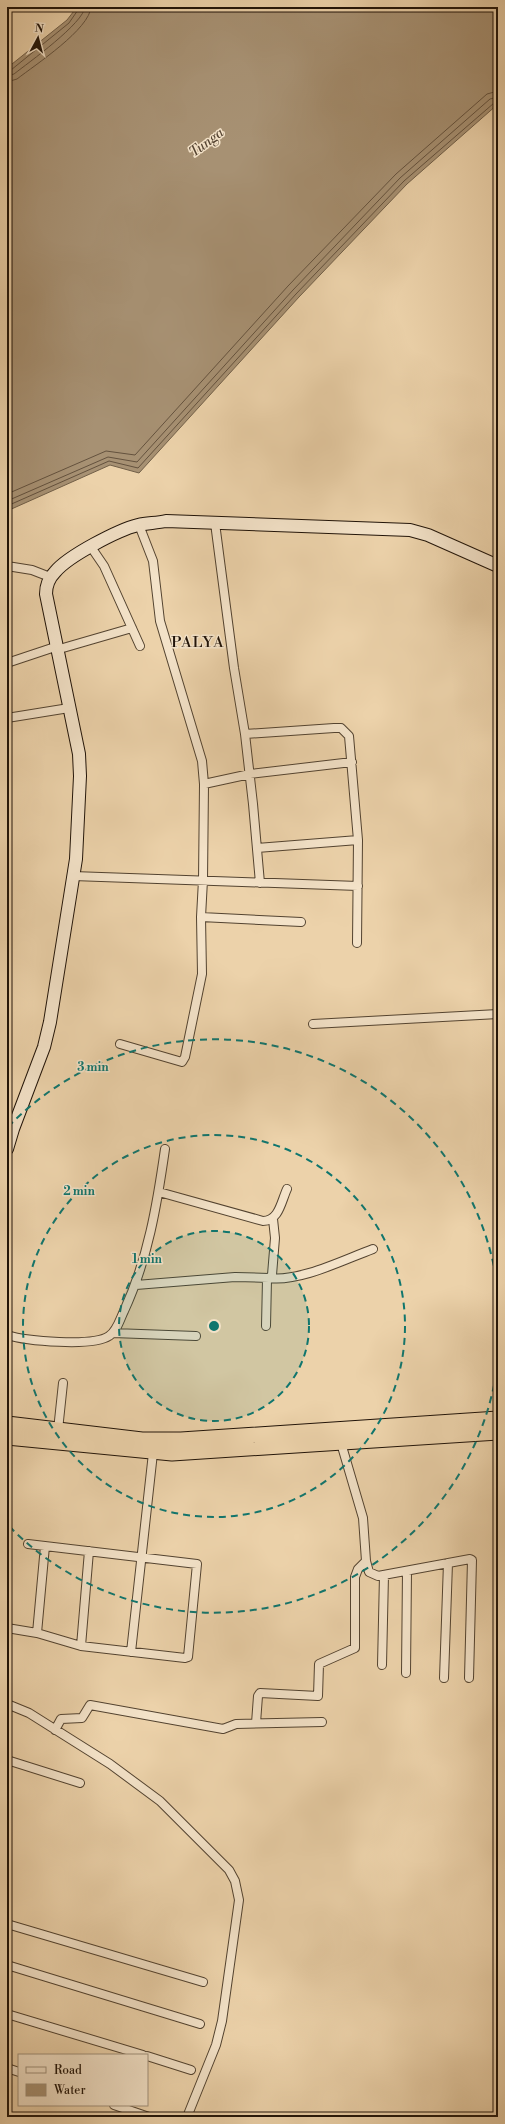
<svg xmlns="http://www.w3.org/2000/svg" width="505" height="2124" viewBox="0 0 505 2124" font-family="'Libre Bodoni',serif">
<rect width="100%" height="100%" fill="#ecd2aa"/>
<filter id="stains"><feTurbulence type="fractalNoise" baseFrequency=".005" numOctaves="4"/><feColorMatrix values="0 0 0 0 .2 0 0 0 0 .09 0 0 0 0 .02 0 0 0 .5 -.17"/></filter>
<radialGradient id="worn" r=".72"><stop offset=".6" stop-color="#630" stop-opacity="0"/><stop offset="1" stop-color="#630" stop-opacity=".3"/></radialGradient>
<path fill="#a79173" stroke="#715f48" d="M77,7H498V104L407,184L299,297L139,473L110,465L7,511V68L67,20Z"/>
<g fill="none" stroke-linecap="round" stroke-linejoin="round">
<path stroke="#64523e" stroke-width="1" d="M7,71L11,70L69,23L80,7
M7,76L14,74C28,63 84,23 85,7
M7,82L17,79C35,65 90,29 91,7
M7,494L106,451L135,455L288,286L396,174L487,94L498,91
M7,501L108,457L137,462L293,290L400,178L490,99L498,97
M7,506L109,461L138,468L296,294L404,181L494,103L498,102"/>
<g stroke="#534330" stroke-width="10">
<path id="street" d="M215,523L234,668L245,734L253,804L260,883
M91,547L104,566L140,646
M7,566L32,570L50,577
M56,650L132,628
M7,663L55,647
M7,718L69,708
M245,734L334,728H341L349,736L358,840L357,943
M204,784L250,774L352,762
M257,848L358,840
M73,876L358,886
M201,917L301,922
M313,1024L498,1014
M120,1044L182,1062L185,1057L202,974L201,917L203,880L204,784L202,761L160,621L153,561L139,525
M159,1192L263,1221C279,1221 281,1202 287,1189
M269,1278C300,1282 343,1260 373,1249
M136,1285L235,1277L269,1278L272,1275L275,1238L273,1219
M266,1326L267,1279
M113,1333L196,1336
M7,1335C26,1341 93,1347 109,1336C117,1331 120,1319 124,1311C148,1259 157,1205 165,1149
M58,1430L63,1383
M341,1443L363,1518L366,1561L369,1572L378,1576L470,1559L472,1560L469,1678
M7,1628L37,1633L81,1646L185,1658L188,1657L197,1564L28,1544
M37,1633L45,1546
M81,1646L89,1551
M131,1652L153,1453
M382,1665L384,1575
M406,1673L407,1571
M444,1678L448,1563
M7,1704L29,1713L110,1764L160,1801L229,1870L235,1881L239,1900L222,2021L216,2045L187,2117
M256,1723L258,1696L260,1693L318,1696L319,1664L355,1648V1577L358,1569L366,1561
M55,1730L61,1719L82,1718L90,1705L223,1729L236,1724L322,1722
M7,1760L80,1783
M7,1924L203,1982
M7,1965L200,2024
M7,2014L143,2055
M147,2056L191,2070
M7,2068L19,2072
M114,2105L149,2117"/>
</g>
<g stroke="#201308" stroke-width="14">
<path id="secondary" d="M7,1149L13,1129L44,1047L50,1022L76,859L80,776L79,754L46,594C46,585 49,578 55,572C68,556 118,530 138,525C147,523 157,523 166,521L410,530L428,535L498,566"/>
</g>
<g stroke="#201308" stroke-width="17">
<path id="highway" d="M7,1424L142,1440H181L498,1419
M7,1437L172,1453L498,1432"/>
</g>
<use href="#street" stroke="#f3e2c8" stroke-width="8"/>
<use href="#secondary" stroke="#f3e2c8" stroke-width="12"/>
<use href="#highway" stroke="#ecd2aa" stroke-width="15"/>
</g>
<circle cx="214" cy="1326" r="95" fill="#0f766e" fill-opacity=".12"/>
<g fill="none" stroke="#0f766e" stroke-width="2" stroke-dasharray="7 5">
<circle cx="214" cy="1326" r="95"/>
<circle cx="214" cy="1326" r="191"/>
<path d="M498 1361A286 286 0 0 1 8 1525M8 1127A286 286 0 0 1 498 1291"/>
</g>
<g text-anchor="middle" stroke-width="3" stroke-linejoin="round" paint-order="stroke">
<g font-size="14" font-style="italic" fill="#564533" stroke="#f3e2c8">
<text transform="translate(206 142) rotate(-37)" y="5">Tunga</text>
</g>
<g font-size="15" letter-spacing="1" fill="#201308" stroke="#f3e2c8">
<text x="198" y="647">PALYA</text>
</g>
</g>
<circle cx="214" cy="1326" r="6" fill="#0f766e" stroke="#f3e2c8" stroke-width="2"/>
<g font-size="12" text-anchor="middle" font-weight="bold" fill="#0f766e" stroke="#f3e2c8" stroke-width="3" stroke-linejoin="round" paint-order="stroke">
<text x="93" y="1071">3 min</text>
<text x="79" y="1195">2 min</text>
<text x="147" y="1263">1 min</text>
</g>
<rect width="505" height="2124" fill="none" stroke="#ecd2aa" stroke-width="24"/>
<rect x="8" y="8" width="489" height="2108" fill="none" stroke="#201308" stroke-width="2"/>
<rect x="12" y="12" width="481" height="2100" fill="none" stroke="#201308"/>
<rect x="18" y="2054" width="130" height="52" fill="#f3e2c8" stroke="#9f8f7b"/>
<rect x="26" y="2067" width="20" height="6" fill="#f3e2c8" stroke="#9f8f7b"/>
<text x="54" y="2074" font-size="12" fill="#201308">Road</text>
<rect x="26" y="2084" width="20" height="12" fill="#a79173" stroke="#9f8f7b"/>
<text x="54" y="2094" font-size="12" fill="#201308">Water</text>
<g transform="translate(38 38) rotate(7)" stroke="#f3e2c8" stroke-width="3" paint-order="stroke">
<path d="M0-3L7 15L0 10L-7 15Z" fill="#201308"/>
<text y="-6" font-size="11" font-weight="bold" text-anchor="middle" fill="#201308">N</text>
</g>
<rect width="100%" height="100%" filter="url(#stains)"/>
<rect width="100%" height="100%" fill="url(#worn)"/>
</svg>
